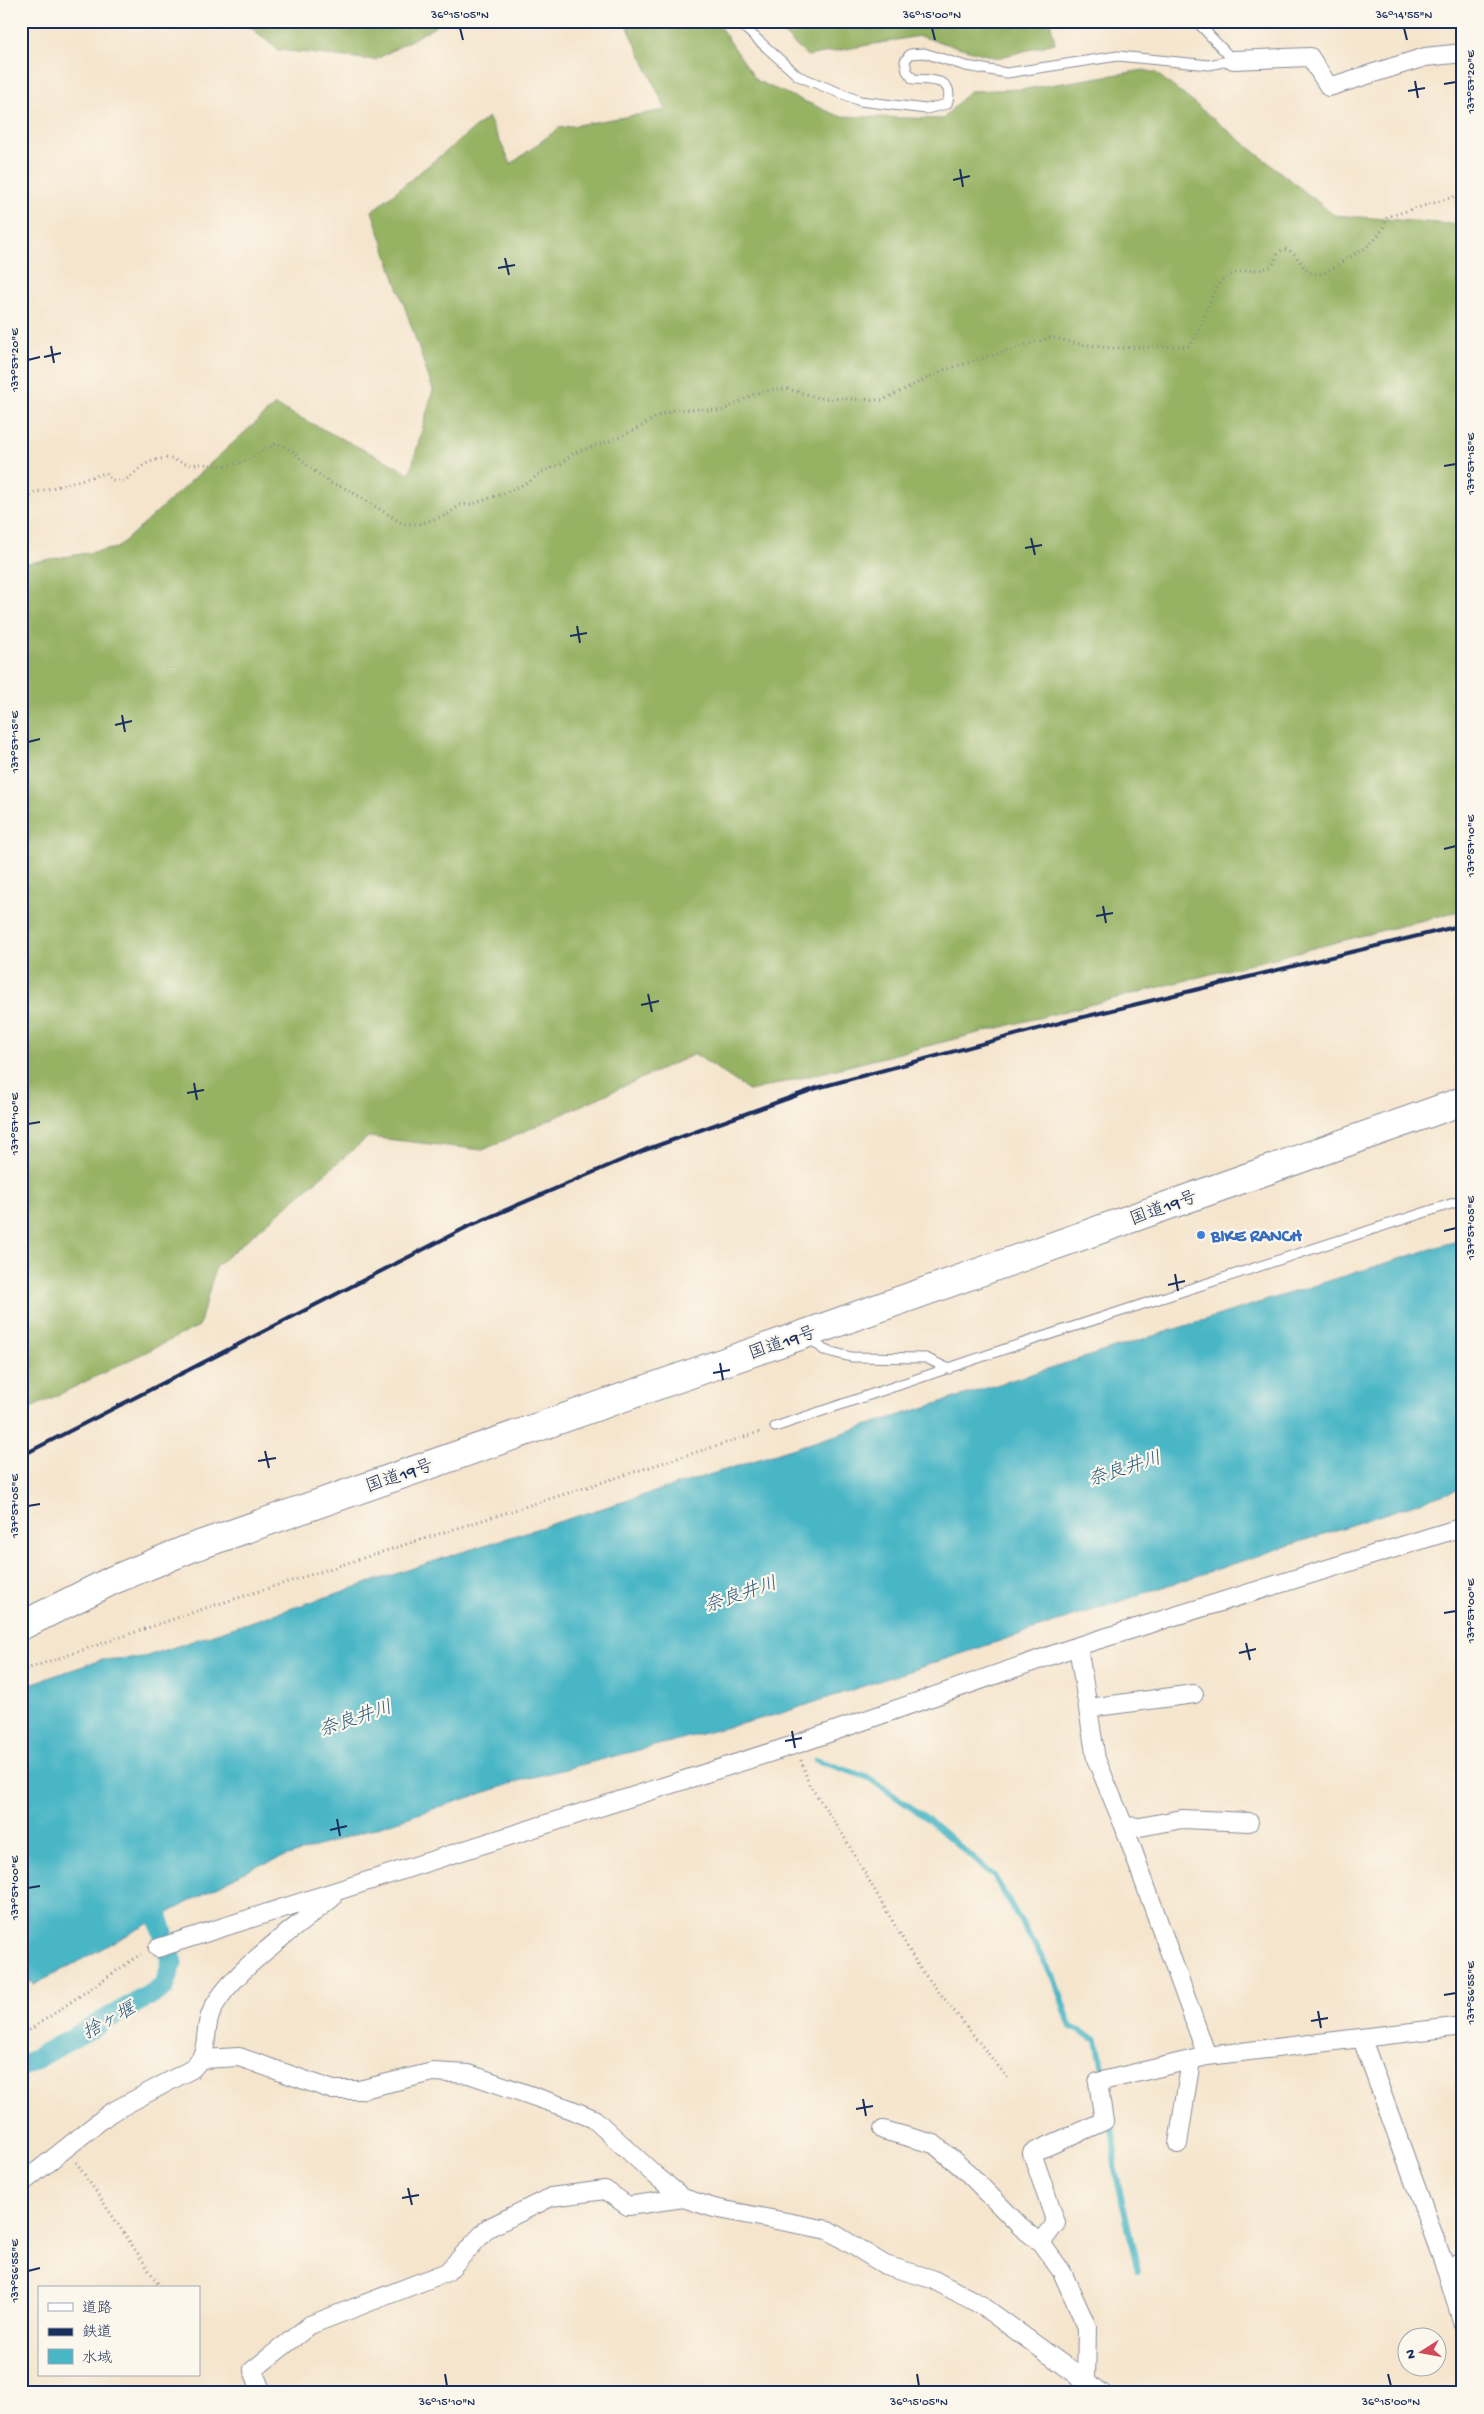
<svg xmlns="http://www.w3.org/2000/svg" width="1484" height="2414" viewBox="0 0 1484 2414" font-family="'Gochi Hand','Klee One',sans-serif">
<rect width="100%" height="100%" fill="#fbf7ec"/>
<filter id="ink" filterUnits="userSpaceOnUse"><feTurbulence type="fractalNoise" baseFrequency=".02" numOctaves="2"/><feDisplacementMap in="SourceGraphic" scale="10" xChannelSelector="R" yChannelSelector="G"/><feConvolveMatrix kernelMatrix="1 2 1 2 8 2 1 2 1" color-interpolation-filters="sRGB"/></filter>
<filter id="wash" filterUnits="userSpaceOnUse"><feTurbulence type="fractalNoise" baseFrequency=".0096" numOctaves="4" result="noise"/><feDisplacementMap in="SourceGraphic" scale="20" xChannelSelector="R" yChannelSelector="G"/><feGaussianBlur stdDeviation="1.12" result="paint"/><feColorMatrix in="noise" values="0 0 0 0 0 0 0 0 0 0 0 0 0 0 0 0 0 1.4 0 .05"/><feComposite in="paint" operator="in"/></filter>
<g filter="url(#wash)">
<rect width="100%" height="100%" fill="#f5e5cd"/>
<path fill="#96b263" stroke="#587060" d="M243,21H431L435,27L375,60L278,50Z
M625,21H716L757,81L839,116L943,119L969,91L1025,89L1144,70L1156,73L1334,215L1463,225V910L750,1091L695,1054L483,1150L368,1137L216,1266L199,1326L21,1413V564L117,548L275,405L410,473L433,390L372,211L488,117L511,164L559,128L666,110Z
M770,21H1050L1055,43L997,58L919,36L807,56Z"/>
<path fill="#49b6c6" stroke="#327292" d="M1463,1239V1488L779,1714L526,1779L254,1867L34,1985L32,1981L21,1986V1687L101,1660L144,1657L459,1553Z"/>
<g fill="none" stroke-linecap="round" stroke-linejoin="round">
<path stroke="#49b6c6" stroke-width="6" d="M816,1760L869,1778L929,1820L994,1876L1054,1978L1071,2027L1097,2040L1105,2078
M1111,2115L1115,2142L1114,2165L1138,2271"/>
<path stroke="#49b6c6" stroke-width="21" d="M150,1890L163,1933
M21,2067L164,1987L172,1963L169,1954"/>
</g>
</g>
<g filter="url(#ink)">
<g fill="none" stroke-linecap="round" stroke-linejoin="round">
<g stroke="#888a96" stroke-width="11">
<path id="lane" d="M737,21L798,76L860,101L926,109L947,104C956,78 931,80 913,79L907,71L905,61L910,54L924,53L966,66L1007,73L1118,56L1209,65L1233,60
M1196,21L1233,60
M809,1337L824,1350L851,1357L926,1358L949,1369
M775,1427L1005,1349L1463,1200"/>
</g>
<g stroke="#888a96" stroke-width="20">
<path id="street" d="M1233,60L1310,57L1329,87L1425,57L1463,53
M1078,1646L1096,1759L1124,1826L1207,2056
M1089,1708L1194,1694
M1124,1826L1140,1827L1182,1819L1249,1822
M158,1948L797,1744L1078,1646L1463,1527
M1362,2039L1447,2272L1463,2324
M202,2059L239,2057L333,2090H359L433,2072L469,2074L570,2109L594,2119L655,2175L683,2198L714,2208L828,2230L885,2265L932,2279L981,2305L1102,2393
M883,2130L934,2144L967,2172L1020,2226L1041,2243
M1178,2144L1191,2060
M21,2184L110,2113L192,2069C212,2050 202,2034 211,2013C226,1975 299,1925 332,1898
M1447,2272L1463,2260
M1086,2382L1087,2327L1062,2272L1041,2243L1056,2223L1032,2153L1104,2121L1098,2082L1207,2056L1463,2026
M262,2393L253,2370L310,2325L447,2272L488,2228L551,2197L605,2190L628,2206L683,2198"/>
</g>
<g stroke="#888a96" stroke-width="30">
<path id="highway" d="M21,1626L113,1580L191,1548L805,1334L1463,1101"/>
</g>
<path stroke="#888a96" stroke-width="3" stroke-dasharray="1 4" stroke-linecap="butt" d="M89,23L91,21
M21,508L33,493L106,473L111,480L124,481C135,474 142,463 156,460C172,456 173,460 186,464C191,465 197,464 201,464C230,466 236,468 260,452C266,448 271,448 277,443L294,452L310,468L331,483L349,490L403,524H419L447,515L460,505L473,504L507,492L529,482L542,472L561,464L574,453L610,441L635,430L660,415L674,410L697,409L722,411L754,394L770,390L788,389L820,398L883,400L944,370L1052,337L1073,343L1112,348L1189,346C1206,328 1208,287 1227,277C1240,269 1257,272 1272,266L1279,252L1284,249C1300,251 1300,270 1312,273C1326,277 1334,266 1346,259C1365,248 1381,241 1387,217L1463,194
M21,1671L206,1608L763,1431
M801,1760L809,1784L840,1830L919,1967L1010,2081
M21,2036L141,1954
M76,2162L161,2288"/>
<use href="#lane" stroke="#fff" stroke-width="9"/>
<use href="#street" stroke="#fff" stroke-width="18"/>
<use href="#highway" stroke="#fff" stroke-width="28"/>
<path stroke="#1b2f5e" stroke-width="4" d="M21,1456L469,1226L645,1150L817,1088L1067,1021L1463,925"/>
</g>
</g>
<path fill="none" stroke="#1b2f5e" stroke-width="2" d="M460,28L463,40M932,28L935,40M1404,28L1407,40M1415,81L1418,98M1444,84L1456,82M1408,91L1425,88M960,169L963,187M953,180L970,176M505,258L509,275M498,268L515,265M51,346L54,363M44,357L61,353M28,360L40,357M1444,466L1456,464M1031,538L1035,555M1025,548L1042,545M577,626L580,643M570,636L587,633M122,715L125,732M115,725L132,721M28,742L40,739M1444,849L1456,846M1103,906L1106,923M1096,916L1113,913M648,994L652,1012M641,1005L659,1001M194,1083L197,1100M187,1093L204,1090M28,1124L40,1122M1444,1231L1456,1228M1175,1274L1178,1291M1168,1285L1185,1281M720,1363L723,1380M713,1373L730,1370M265,1451L269,1468M258,1461L276,1458M28,1506L40,1504M1444,1613L1456,1611M1246,1643L1250,1660M1239,1653L1256,1649M792,1731L795,1748M785,1741L802,1738M337,1819L340,1836M330,1830L347,1826M28,1888L40,1886M1444,1995L1456,1993M1318,2011L1321,2028M1311,2021L1328,2018M863,2099L866,2116M856,2109L873,2106M408,2188L412,2205M402,2198L419,2195M28,2271L40,2268M445,2374L447,2386M917,2374L919,2386M1388,2374L1391,2386"/>
<circle fill="#3f7fe0" stroke="#fbf7ec" stroke-width="2" cx="1201" cy="1235" r="5"/>
<g text-anchor="middle" stroke-width="4.5" stroke-linejoin="round" paint-order="stroke">
<g font-size="18" fill="#1b2f5e" stroke="#fbf7ec">
<text transform="translate(1163 1207) rotate(-20)" y="6">国道19号</text>
<text transform="translate(782 1342) rotate(-19)" y="6">国道19号</text>
<text transform="translate(399 1475) rotate(-19)" y="6">国道19号</text>
</g>
<g font-size="18" font-weight="bold" fill="#366cbe" stroke="#fbf7ec" text-anchor="start">
<text x="1211" y="1241">BIKE RANCH</text>
</g>
<g font-size="19" font-style="italic" fill="#29587d" stroke="#fbf7ec">
<text transform="translate(1124 1467) rotate(-18)" y="7">奈良井川</text>
<text transform="translate(740 1593) rotate(-19)" y="7">奈良井川</text>
<text transform="translate(355 1717) rotate(-19)" y="7">奈良井川</text>
<text transform="translate(108 2019) rotate(-29)" y="7">捨ヶ堰</text>
</g>
</g>
<rect width="1484" height="2414" fill="none" stroke="#fbf7ec" stroke-width="55"/>
<rect x="38" y="2286" width="162" height="90" fill="#fbf7ec" stroke="#a1a7b3"/>
<rect x="48" y="2303" width="25" height="8" fill="#ffffff" stroke="#a1a7b3"/>
<text x="82" y="2312" font-size="15" fill="#1b2f5e">道路</text>
<rect x="48" y="2328" width="25" height="8" fill="#1b2f5e" stroke="#a1a7b3"/>
<text x="82" y="2336" font-size="15" fill="#1b2f5e">鉄道</text>
<rect x="48" y="2349" width="25" height="15" fill="#49b6c6" stroke="#a1a7b3"/>
<text x="82" y="2362" font-size="15" fill="#1b2f5e">水域</text>
<g transform="translate(1422 2352) rotate(259)"><circle r="24" fill="#fbf7ec" stroke="#a1a7b3"/>
<path d="M0-4L9 19L0 12L-9 19Z" fill="#d1495b"/>
<text y="-8" font-size="14" font-weight="bold" text-anchor="middle" fill="#1b2f5e">N</text>
</g>
<rect x="28" y="28" width="1428" height="2358" fill="none" stroke="#1b2f5e" stroke-width="2"/>
<g font-size="12" text-anchor="middle" fill="#1b2f5e">
<text x="460" y="18">36°15'05"N</text>
<text x="932" y="18">36°15'00"N</text>
<text x="1404" y="18">36°14'55"N</text>
<text transform="translate(1470 82) rotate(-90)" y="4">137°57'20"E</text>
<text transform="translate(14 360) rotate(-90)" y="4">137°57'20"E</text>
<text transform="translate(1470 464) rotate(-90)" y="4">137°57'15"E</text>
<text transform="translate(14 742) rotate(-90)" y="4">137°57'15"E</text>
<text transform="translate(1470 846) rotate(-90)" y="4">137°57'10"E</text>
<text transform="translate(14 1124) rotate(-90)" y="4">137°57'10"E</text>
<text transform="translate(1470 1228) rotate(-90)" y="4">137°57'05"E</text>
<text transform="translate(14 1506) rotate(-90)" y="4">137°57'05"E</text>
<text transform="translate(1470 1611) rotate(-90)" y="4">137°57'00"E</text>
<text transform="translate(14 1888) rotate(-90)" y="4">137°57'00"E</text>
<text transform="translate(1470 1993) rotate(-90)" y="4">137°56'55"E</text>
<text transform="translate(14 2271) rotate(-90)" y="4">137°56'55"E</text>
<text x="447" y="2405">36°15'10"N</text>
<text x="919" y="2405">36°15'05"N</text>
<text x="1391" y="2405">36°15'00"N</text>
</g>
</svg>
